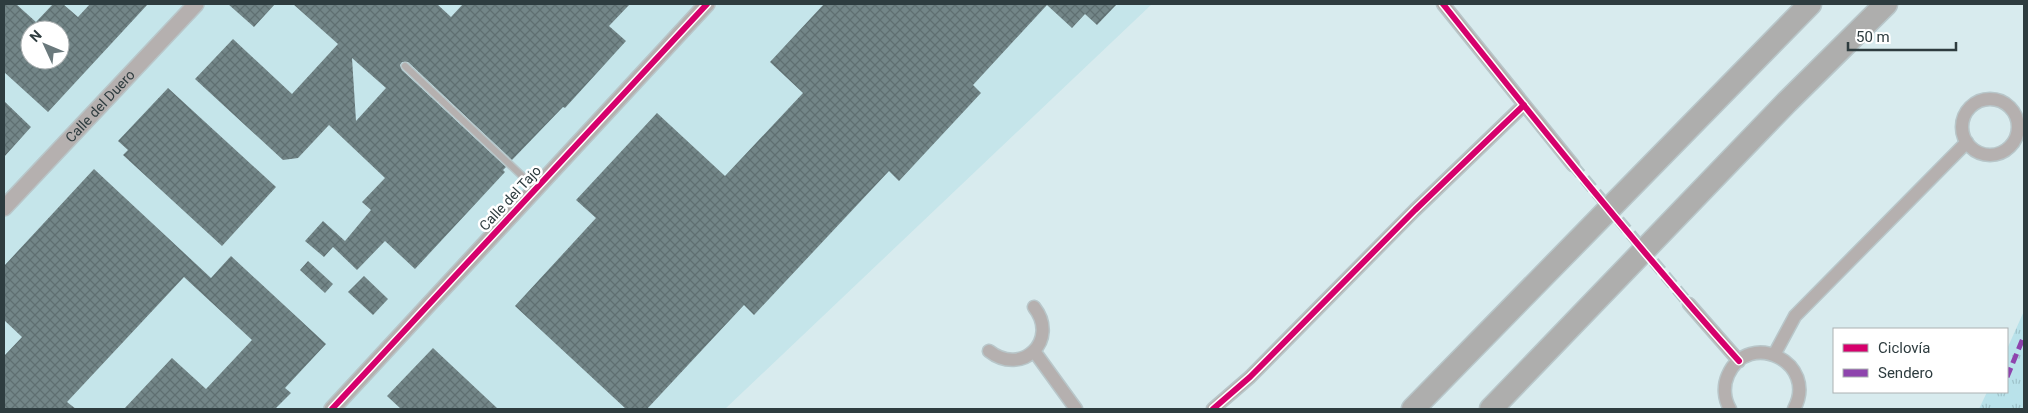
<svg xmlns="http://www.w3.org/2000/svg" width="2028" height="413" viewBox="0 0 2028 413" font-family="Roboto,sans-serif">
<defs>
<pattern id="park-tufts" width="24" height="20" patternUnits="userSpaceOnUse" patternTransform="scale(1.25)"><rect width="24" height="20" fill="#b9e2ea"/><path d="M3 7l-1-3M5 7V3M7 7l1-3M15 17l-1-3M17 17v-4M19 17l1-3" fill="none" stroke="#9fc3ca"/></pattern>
<pattern id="building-cross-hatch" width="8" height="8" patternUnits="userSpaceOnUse" patternTransform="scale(1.25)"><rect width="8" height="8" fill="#738688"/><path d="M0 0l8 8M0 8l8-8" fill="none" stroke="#5f6f71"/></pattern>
</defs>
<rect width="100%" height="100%" fill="#d8ebee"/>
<path fill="#c5e5ea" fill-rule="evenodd" d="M4,4H1152L725,409H4ZM30,30H60V60H30Z"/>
<path fill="url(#park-tufts)" d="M2024,311V409H1979L1987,392H2007V349Z"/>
<path fill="url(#building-cross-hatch)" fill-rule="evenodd" d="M4,4H16L36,22L53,4H63L78,17L90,4H148L48,112L4,72ZM30,30H60V60H30Z
M228,4H275L254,27Z
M293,4H437L451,17L463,4H630L609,26L626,41L565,108L563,107L512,160L408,62H402L400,65L402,70L506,167L503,170L505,172L415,269L385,241L357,270L333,247L324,257L305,241L323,221L345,241L371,210L362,202L385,178L329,125L298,158L283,160L195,79L233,39L292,94L338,44ZM352,58L386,88L356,121Z
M824,4H1117L1097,25L1085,14L1072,28L1047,5L973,85L981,93L899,181L889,171L754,315L744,305L647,409H626L515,306L596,218L576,200L657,113L725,176L803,93L770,62Z
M168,88L276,187L222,246L123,155L128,150L118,141Z
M4,101L31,127L4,157Z
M94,169L211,278L231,256L326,344L285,388L291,393L275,409H124L172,358L206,389L252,340L184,277L67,402L76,409H4V356L22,337L4,320V266Z
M308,261L333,284L325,293L300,270Z
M364,276L388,299L373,315L348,292Z
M433,348L498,409H401L387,396Z"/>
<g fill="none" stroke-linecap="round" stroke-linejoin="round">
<path stroke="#b6c8cb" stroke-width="12" stroke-dasharray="12 6" stroke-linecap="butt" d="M1573,165L1689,304"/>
<g stroke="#b8c6c9" stroke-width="9">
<path id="service" d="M405,66L535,188"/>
</g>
<g stroke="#b8c6c9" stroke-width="15">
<path id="minor" d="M1443,4L1573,165
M1962 127a28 28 0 1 1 56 0a28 28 0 1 1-56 0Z
M1689,304L1739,361
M989,351C1022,377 1060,340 1034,307
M1034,351L1076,409
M1774,355L1795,316L1967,142
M1213,409L1250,377L1415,210L1524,105
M1730,409C1724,399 1723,386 1728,375C1749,328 1819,363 1794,409"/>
</g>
<g stroke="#b8c6c9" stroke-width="18">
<g id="tertiary">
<path id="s1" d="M4,208L196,4"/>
<path d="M332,409L707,4"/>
</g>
</g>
<g stroke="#b8c6c9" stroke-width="25">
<path id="motorway" d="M1413,409L1810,4
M1491,409L1787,102L1886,4"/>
</g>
<use href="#service" stroke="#b5b0af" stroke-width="6"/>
<use href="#minor" stroke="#b5b0af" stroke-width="12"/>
<use href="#tertiary" stroke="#b5b0af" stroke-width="15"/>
<use href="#motorway" stroke="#aeaead" stroke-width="22"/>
<path stroke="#8e44ad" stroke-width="5" stroke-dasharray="10 5" stroke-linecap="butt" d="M2007,377L2024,336"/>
<g stroke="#fff" stroke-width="9">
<path id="cycleway" d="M1443,4C1539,125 1636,246 1739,361
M332,409L707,4
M1213,409L1250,377L1415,210L1524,105"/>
</g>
<use href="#cycleway" stroke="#d6006c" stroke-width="6"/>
</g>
<g text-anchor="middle" stroke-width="5" stroke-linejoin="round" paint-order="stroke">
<g font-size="14" fill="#2e3c3f" stroke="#fff">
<text dy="5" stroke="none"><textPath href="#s1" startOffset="140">Calle del Duero</textPath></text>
<text transform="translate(510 198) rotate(-47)" y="5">Calle del Tajo</text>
</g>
</g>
<rect width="2028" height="413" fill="none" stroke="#2e3c3f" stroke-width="10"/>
<rect x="1833" y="328" width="175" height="65" fill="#ffffff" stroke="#abb1b2"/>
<rect x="1843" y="344" width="25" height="8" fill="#d6006c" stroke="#abb1b2"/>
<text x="1878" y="353" font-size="15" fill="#2e3c3f">Ciclovía</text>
<rect x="1843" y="369" width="25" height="8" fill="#8e44ad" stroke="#abb1b2"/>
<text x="1878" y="378" font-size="15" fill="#2e3c3f">Sendero</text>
<g transform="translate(45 45) rotate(314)"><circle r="24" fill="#ffffff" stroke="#abb1b2"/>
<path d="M0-4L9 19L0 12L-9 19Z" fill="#6a797c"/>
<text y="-8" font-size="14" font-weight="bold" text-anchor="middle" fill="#2e3c3f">N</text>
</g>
<path d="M1848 42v8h108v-8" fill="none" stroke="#2e3c3f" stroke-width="2.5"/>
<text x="1856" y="42" font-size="15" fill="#2e3c3f" stroke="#ffffff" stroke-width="4" paint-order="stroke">50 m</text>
</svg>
